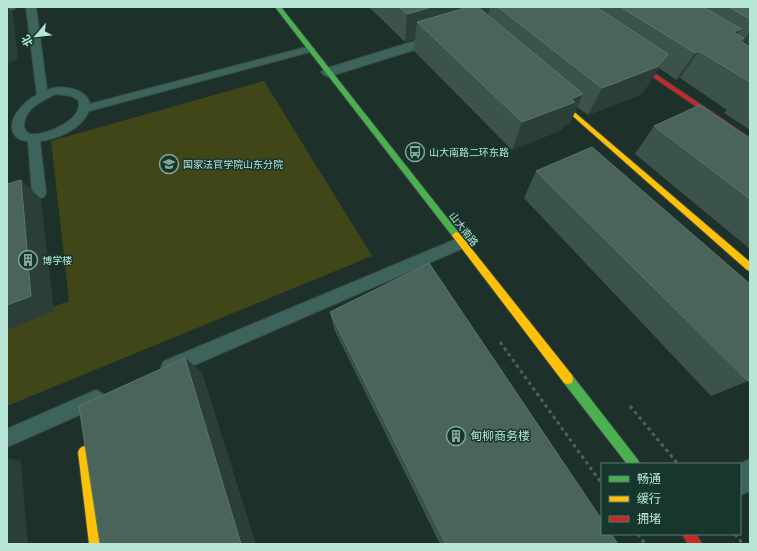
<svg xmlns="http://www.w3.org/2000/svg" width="757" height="551" viewBox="0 0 757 551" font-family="Manrope,'Noto Sans SC',sans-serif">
<rect width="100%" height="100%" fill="#1e302a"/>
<path fill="#414619" d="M264,81L372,256L7,406V324L69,301L51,141Z"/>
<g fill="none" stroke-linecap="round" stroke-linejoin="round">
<g stroke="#374c45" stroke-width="2">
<path id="lane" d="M7,7H16L14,9L7,11Z
M26,7H36L47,90C61,84 86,88 90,104L310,46L315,49L314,51L89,111C81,129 59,139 40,141L46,193L44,197L39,198L34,197L32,193L28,141C26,141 21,140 19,139C0,126 24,100 37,95ZM56,94L71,96L78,100C85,119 46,136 31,134C27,133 24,130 24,125C25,108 42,101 56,94Z
M461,237L466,239L468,243L466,247L176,373L170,375L164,373L161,367L164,361Z
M96,390L102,393L105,399L102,405L7,447V429Z"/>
</g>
<g stroke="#374c45" stroke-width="2">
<path id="street" d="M444,32L449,33L451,36L449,39L334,75L329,77L324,75L321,72L324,69Z
M750,459V491L740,495V464H739Z"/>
</g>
<g stroke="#374c45" stroke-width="2">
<path id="fast" d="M275,7H281L459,233L460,235L459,237H453Z
M568,374L572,375L638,460L640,464H627L564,383L563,379L564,375Z"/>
</g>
<g stroke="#374c45" stroke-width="2">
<path id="slow" d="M552,93L750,262V271L747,270L550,96L549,95Z
M456,232L459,233L572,375L573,379L572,383L568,384L564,383L453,237L452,235Z
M84,446L88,448L90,452L101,544H89L78,452L80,448Z"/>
</g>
<g stroke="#374c45" stroke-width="2">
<path id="jam" d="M628,58H632L750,138V143L628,60Z
M682,534H696L702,544H688Z"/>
</g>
<path stroke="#48655d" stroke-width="3" stroke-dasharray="3.5 3.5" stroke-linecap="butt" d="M500,342L602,484
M630,406L678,464
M638,534L645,544
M735,534L743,544"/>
<use href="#lane" fill="#3d645c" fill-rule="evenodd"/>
<use href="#street" fill="#3d645c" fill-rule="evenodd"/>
<use href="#fast" fill="#4caf50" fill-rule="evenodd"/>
<use href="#slow" fill="#ffc107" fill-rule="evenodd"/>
<use href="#jam" fill="#c62828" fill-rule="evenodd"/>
</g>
<path fill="#3c534c" d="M369,7H750V44L748,45L750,47V130L724,113L727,110L680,78L676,80L659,68L642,94L588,115L577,107L570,123L564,125L562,130L512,150L414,51L415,39L405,42Z
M654,126L750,139V249L635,154Z
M536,171L748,381L711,396L524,198Z
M330,312L618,544H440L334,329Z"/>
<path fill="#2b3e38" d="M7,7H8L13,14L18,60L7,63Z
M432,7H463L460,25L417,22L415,39L405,42L407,14Z
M477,7H490L488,16Z
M741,29L721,56L733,32Z
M750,32V44L736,50Z
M699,51L680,78L676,80L695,53Z
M668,54L651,81L642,94L588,115L602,88Z
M583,94L570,123L564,125L562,130L512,150L522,122L571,99Z
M21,180L41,199L54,311L7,330V305Z
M185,358L202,372L256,544H241Z
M7,458L21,461L28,544H7Z"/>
<path fill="#4a635b" stroke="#5b776e" d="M399,7H432L407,14Z
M469,7H478L583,94L571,99L575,102L522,122L417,22Z
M498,7H596L668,54L659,66L602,88Z
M621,7H703L741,29L733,32L744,38L739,40L750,47V82L699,51L695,53Z
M729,7H750V19Z
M700,105L750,139V199L654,126Z
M592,147L750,284V380L748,381L536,171Z
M21,180L31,296L7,305V184Z
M429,263L602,520V534H611L618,544H446L330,312Z
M185,358L241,544H100L79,406Z"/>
<defs>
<g id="bus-ring" transform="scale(1)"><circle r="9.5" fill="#17372e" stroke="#82a69a" stroke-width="1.5"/><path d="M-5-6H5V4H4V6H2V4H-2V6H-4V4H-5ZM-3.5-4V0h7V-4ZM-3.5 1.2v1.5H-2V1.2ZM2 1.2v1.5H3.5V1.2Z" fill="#82a69a"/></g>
<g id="university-ring" transform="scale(1)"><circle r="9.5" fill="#17372e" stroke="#82a69a" stroke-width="1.5"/><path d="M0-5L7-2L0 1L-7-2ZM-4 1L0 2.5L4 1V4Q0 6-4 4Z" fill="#82a69a"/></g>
<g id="building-ring" transform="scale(1)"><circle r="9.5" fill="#17372e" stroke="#82a69a" stroke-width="1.5"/><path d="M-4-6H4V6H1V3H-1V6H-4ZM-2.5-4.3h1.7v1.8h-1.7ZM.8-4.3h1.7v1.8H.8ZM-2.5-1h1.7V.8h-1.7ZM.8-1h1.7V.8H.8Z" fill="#82a69a"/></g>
</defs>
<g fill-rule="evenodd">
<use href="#bus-ring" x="415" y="152"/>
<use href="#university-ring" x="169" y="164"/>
<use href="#building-ring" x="28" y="260"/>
<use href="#building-ring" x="456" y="436"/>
</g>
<g text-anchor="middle" stroke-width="3" stroke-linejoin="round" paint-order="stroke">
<g font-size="10" fill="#b8e6d6" stroke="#17372e" text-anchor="start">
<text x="429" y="156">山大南路二环东路</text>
<text x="183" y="168">国家法官学院山东分院</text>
<text x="42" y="264">博学楼</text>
</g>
<g font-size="10" fill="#b8e6d6" stroke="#17372e">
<text transform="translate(464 229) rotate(52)" y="4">山大南路</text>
</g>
<g font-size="12" fill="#b8e6d6" stroke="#17372e" text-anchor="start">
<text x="470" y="440">甸柳商务楼</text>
</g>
</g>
<rect width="757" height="551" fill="none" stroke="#b8e6d6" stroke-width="16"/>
<rect x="601" y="463" width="140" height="72" fill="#17372e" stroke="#577d71"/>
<rect x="609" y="476" width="20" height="6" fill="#4caf50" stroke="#577d71"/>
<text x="637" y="483" font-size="12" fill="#b8e6d6">畅通</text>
<rect x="609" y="496" width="20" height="6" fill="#ffc107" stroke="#577d71"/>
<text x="637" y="503" font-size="12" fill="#b8e6d6">缓行</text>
<rect x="609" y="516" width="20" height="6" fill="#c62828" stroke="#577d71"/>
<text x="637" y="523" font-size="12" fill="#b8e6d6">拥堵</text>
<g transform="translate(36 36) rotate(242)" stroke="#17372e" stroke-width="3" paint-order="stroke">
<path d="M0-3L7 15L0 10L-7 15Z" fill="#b8e6d6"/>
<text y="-6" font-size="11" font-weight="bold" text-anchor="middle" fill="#b8e6d6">北</text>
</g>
</svg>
